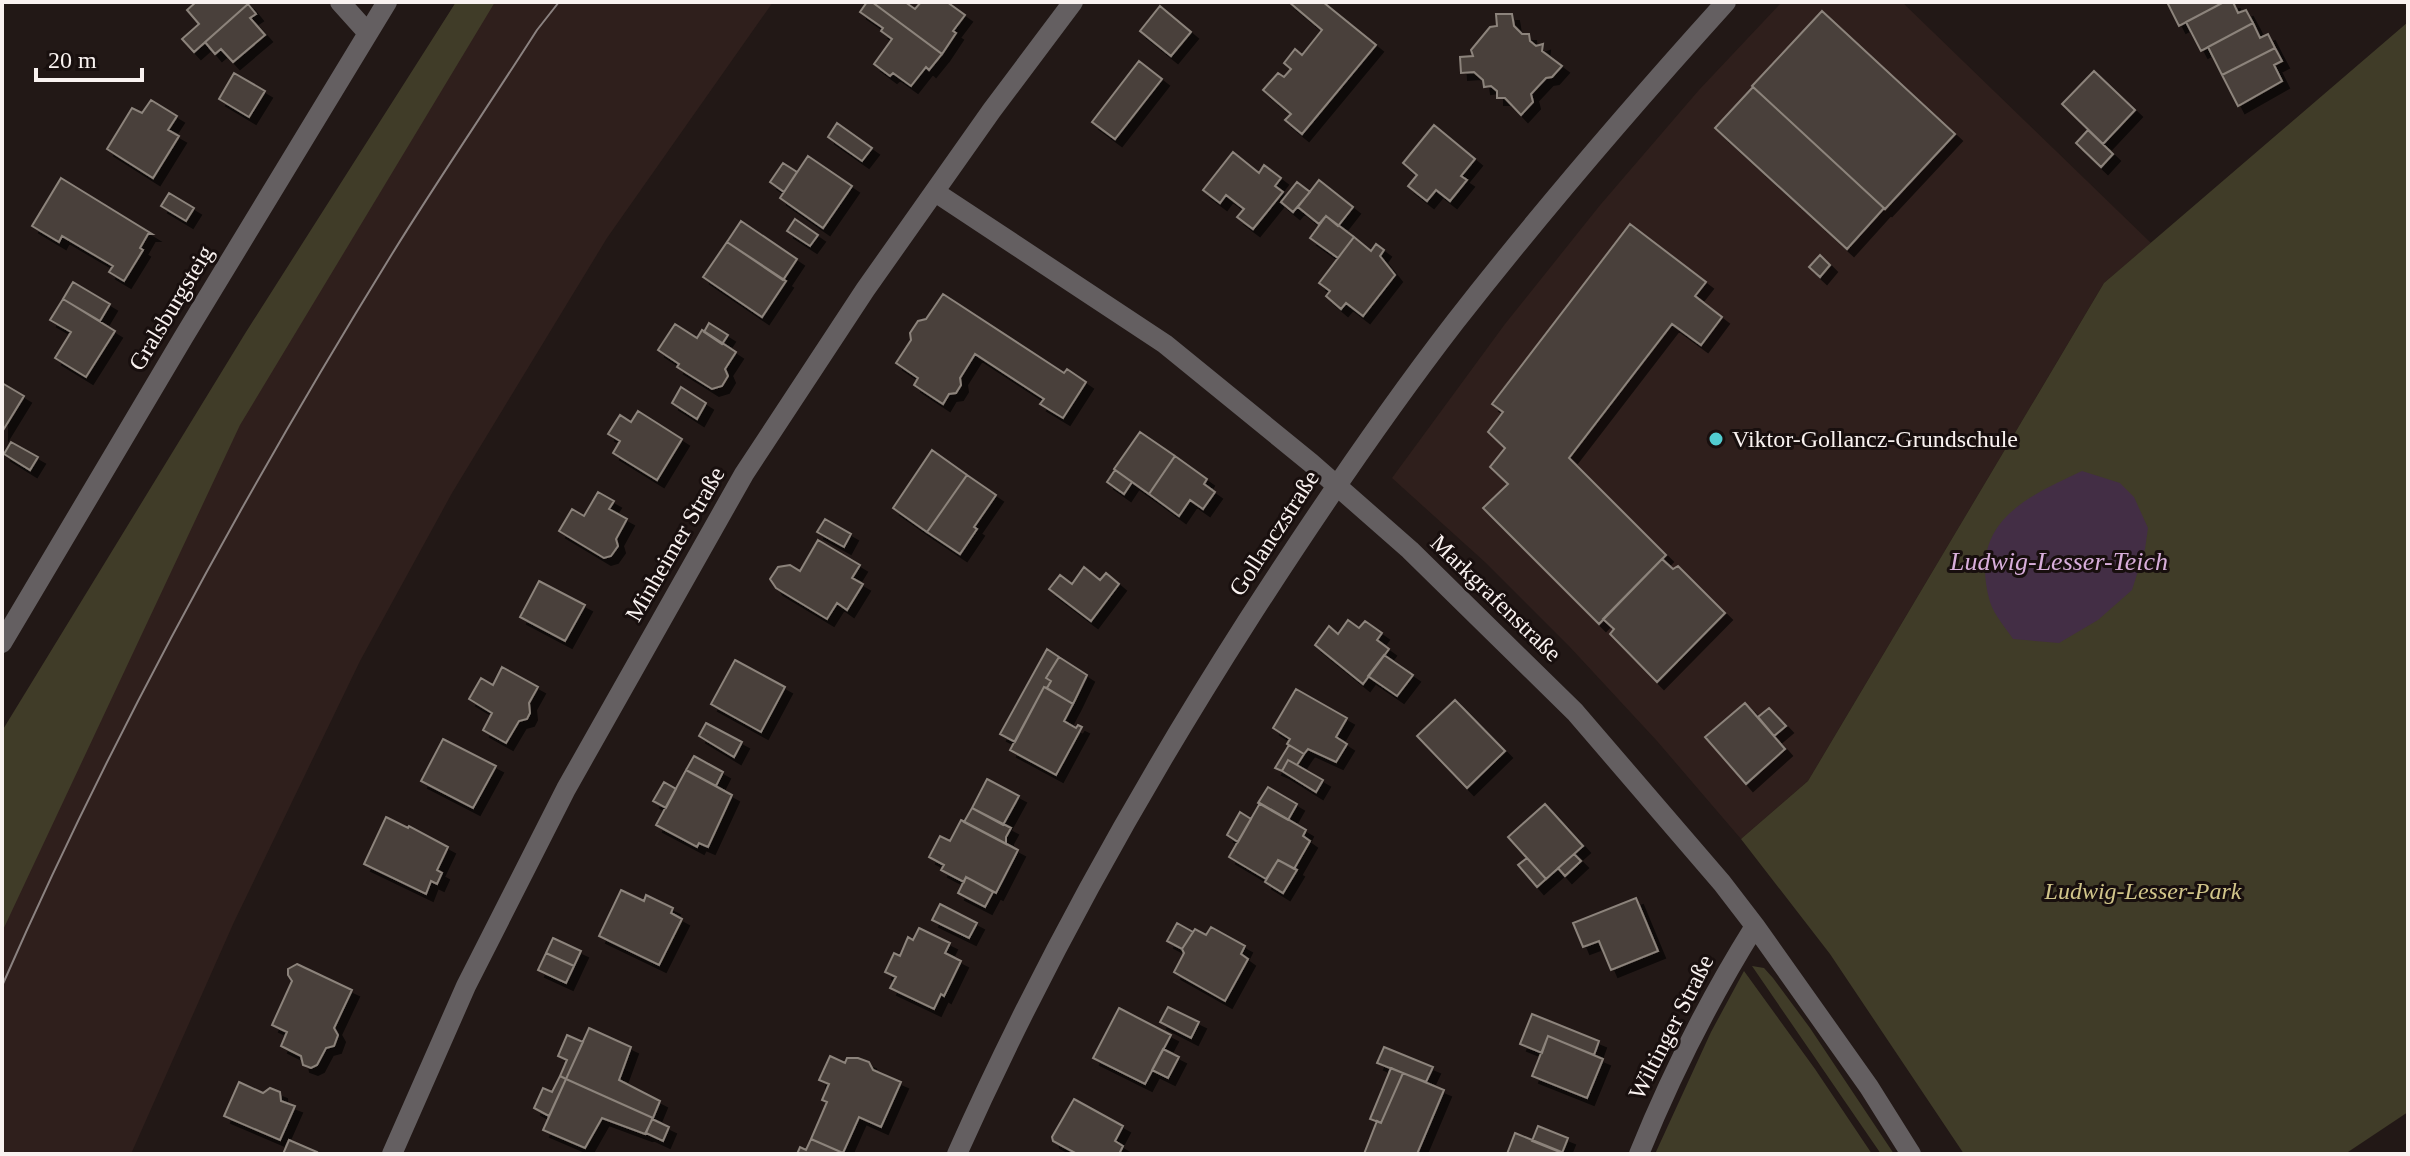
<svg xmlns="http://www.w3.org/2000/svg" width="2410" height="1156" viewBox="0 0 2410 1156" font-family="'Times New Roman',serif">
<defs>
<filter id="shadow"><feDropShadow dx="7" dy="7" stdDeviation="0" flood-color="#0009"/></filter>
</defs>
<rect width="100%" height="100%" fill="#221816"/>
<path fill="#2f1f1c" d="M456,2H773L607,238L452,493L360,661L234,922L131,1154H2V732Z
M1782,2H1902L2151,243L2104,283L1808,781L1741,839L1657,741L1569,646L1486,563L1392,478L1505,324L1601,204L1699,90Z"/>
<path fill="#403c28" d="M456,2H495L240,425L2,932V731L246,332Z
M2408,22V1112L2345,1154H1964L1830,954L1741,839L1808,781L2104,283Z
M1752,966L1764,968L1773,978L1810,1028L1894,1154H1881Z
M1744,971L1815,1069L1872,1154H1655L1711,1032Z"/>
<path fill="#432e45" d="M2082,471L2120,483L2134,497L2148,528L2145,549L2132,590L2098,620L2059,643L2013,639C2006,628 1994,615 1990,602C1968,524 2022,499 2082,471Z"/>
<path fill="#49413a" stroke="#8c837b" stroke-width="2" filter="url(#shadow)" d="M196,2H246L248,4L194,52L182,39L199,24L187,10Z
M867,2H872L942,54L929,70L926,67L911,86L893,73L890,76L874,64L892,39L881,31L883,28L860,12Z
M872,2H905L915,9L921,2H947L965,15L953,31L956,33L942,54Z
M1289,2H1323L1376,45L1302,134L1285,120L1291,114L1263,90L1278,73L1284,77L1291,69L1284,63L1295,49L1302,55L1322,30Z
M2167,2H2224L2179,26Z
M2224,2H2233L2238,13L2246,10L2253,23L2201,51L2186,22Z
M248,4L256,14L250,18L265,35L233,62L221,49L215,54L205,42Z
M1160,6L1191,32L1171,56L1140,31Z
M1822,11L1955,134L1885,209L1752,86Z
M1496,14H1512L1514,26L1522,34H1529L1530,41L1536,46L1543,44L1542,51L1562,66L1552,77L1546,78L1531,94L1533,102L1521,115L1505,98H1497V91L1491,86L1484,87L1483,80L1474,72L1461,73L1460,57L1473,56L1471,50L1490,27L1497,26Z
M2253,23L2260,38L2268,34L2275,48L2222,75L2208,47Z
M2275,48L2282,61L2274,65L2282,81L2238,106L2222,75Z
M1139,61L1162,79L1115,139L1092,122Z
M2094,71L2135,110L2103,144L2062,104Z
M234,73L265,91L249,117L219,99Z
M1753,87L1884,208L1847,249L1715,128Z
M151,100L177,116L168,130L179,136L153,178L107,149L132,108L142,113Z
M837,123L872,148L862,161L828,137Z
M1434,125L1475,159L1461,176L1467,180L1450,201L1436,190L1427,201L1408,186L1417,175L1403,163Z
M2088,130L2113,154L2101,167L2076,143Z
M1233,152L1259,173L1264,165L1281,178L1275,186L1283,192L1253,229L1237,217L1244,209L1226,195L1220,203L1203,190Z
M808,156L852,186L823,228L780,198Z
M783,163L797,172L784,192L770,182Z
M61,178L152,234H148L140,248L143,250L124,281L109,272L113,266L62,236L59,242L32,226Z
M1319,180L1353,207L1338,226L1326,216L1319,224L1298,207Z
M1297,182L1310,192L1293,212L1281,202Z
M169,193L194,208L186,221L161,206Z
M1326,216L1354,237L1338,258L1310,238Z
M795,219L818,235L810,246L787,231Z
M741,221L797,259L783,280L727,242Z
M1630,224L1706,282L1695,296L1722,317L1701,345L1672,324L1569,458L1666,555L1599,624L1483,508L1508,484L1490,467L1505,448L1488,432L1503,412L1492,404Z
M1354,237L1371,251L1376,244L1384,250L1380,256L1395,275L1363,316L1346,303L1341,309L1326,296L1330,291L1319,283Z
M727,242L786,281L762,317L703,277Z
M1820,255L1830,265L1820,277L1809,267Z
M73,282L110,304L100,321L63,299Z
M943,294L1064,373L1067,369L1086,382L1063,418L1040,404L1044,399L975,354L960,378L961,385L956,393L949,394L943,404L914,385L918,378L896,363L911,340L910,333L918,321L926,319Z
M63,299L115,331L86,377L55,358L71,332L50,320Z
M709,323L728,335L722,344L704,332Z
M675,324L697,338L702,330L736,352L725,369L728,376L722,386L712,389L677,367L679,364L658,350Z
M2,383L24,396L2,432Z
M681,387L706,403L697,419L672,403Z
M638,411L682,439L657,480L613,453L620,441L608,434L620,415L631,422Z
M1140,432L1175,456L1149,494L1114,469Z
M11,442L38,457L30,470L4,454Z
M932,450L967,475L927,532L893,508Z
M1175,456L1207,479L1204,484L1215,492L1203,509L1190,500L1179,516L1149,494Z
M1115,470L1132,482L1124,494L1107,482Z
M967,475L996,495L974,527L977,529L960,554L927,532Z
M598,492L614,501L609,509L627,519L616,539L618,546L611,556L604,558L559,531L572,509L584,516Z
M825,519L851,534L844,547L817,532Z
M818,540L860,565L852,578L863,584L847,610L837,603L827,619L776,588L770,579L778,567L790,565L800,571Z
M1662,559L1673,569L1678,566L1725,613L1657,682L1610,634L1614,629L1603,619Z
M1084,567L1100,580L1106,573L1119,584L1091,621L1049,589L1060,575L1072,584Z
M539,581L585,605L565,641L520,617Z
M1348,620L1359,628L1365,621L1382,633L1377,640L1389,649L1363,684L1315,645L1329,626L1338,634Z
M1047,649L1059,657L1046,678L1051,681L1047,688L1044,687L1015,742L1000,734Z
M1384,655L1413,675L1397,696L1368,676Z
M1059,657L1087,675L1073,704L1047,688L1051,681L1046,678Z
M735,660L785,687L761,732L711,704Z
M502,667L538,687L529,703L530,713L527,719L519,721L506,743L483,730L492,713L469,699L481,678L493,685Z
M1044,687L1073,704L1064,721L1076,728L1078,725L1082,727L1056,775L1010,750Z
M1296,689L1347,718L1336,737L1347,744L1336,762L1308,749L1304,754L1287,744L1290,739L1273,728Z
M1455,700L1505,751L1467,788L1417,736Z
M1745,703L1785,749L1746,784L1705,737Z
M1769,708L1786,726L1774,736L1758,717Z
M706,723L742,742L734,757L699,736Z
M443,739L496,766L473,808L421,781Z
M1289,745L1304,754L1297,765L1288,760L1282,771L1275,768Z
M694,756L723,772L716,786L686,770Z
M1288,760L1323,780L1316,792L1282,771Z
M686,770L732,795L708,847L699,843L697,847L656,825Z
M987,779L1019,796L1003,825L972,808Z
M664,782L676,789L666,808L653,801Z
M1268,787L1297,804L1288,820L1258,803Z
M1260,803L1306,830L1303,836L1310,841L1294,869L1278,860L1266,879L1229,857Z
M1545,804L1583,846L1546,879L1508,837Z
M972,808L1011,828L1006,837V844L964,822Z
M1240,812L1251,819L1238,842L1227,835Z
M386,817L408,828L409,826L448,847L437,870L442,873L437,884L431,881L426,894L364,864Z
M961,820L1018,850L996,893L966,877L964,882L941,870L944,865L929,857L940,836L950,841Z
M1574,854L1581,861L1565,876L1558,868Z
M1527,858L1546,879L1537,887L1518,865Z
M1278,860L1297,870L1283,893L1265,882Z
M966,877L993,892L985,907L958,893Z
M621,890L644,901L646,895L673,908L671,913L682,919L659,965L599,936Z
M1636,898L1658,951L1611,970L1599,941L1583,947L1573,923Z
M940,904L977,923L969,938L932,920Z
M1177,923L1193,932L1182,949L1167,941Z
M1211,927L1245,946L1241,954L1248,959L1225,1001L1174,972L1184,953L1182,949L1195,929L1206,935Z
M919,928L950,943L945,953L961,961L944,996L941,994L934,1009L890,988L896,977L885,972L894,953L900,956L908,937L913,940Z
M553,938L581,951L574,966L546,953Z
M546,953L574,966L566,983L538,970Z
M297,964L352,990L334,1028L338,1035L334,1046L326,1048L317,1065L311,1068L303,1065L301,1056L281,1046L287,1032L272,1025L292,981L288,975V969Z
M1168,1007L1199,1022L1191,1038L1160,1022Z
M1119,1008L1171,1035L1145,1084L1093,1058Z
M1532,1014L1599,1041L1594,1055L1548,1036L1542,1053L1520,1044Z
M589,1028L631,1047L619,1080L660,1101L653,1118L566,1079Z
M567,1035L583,1042L566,1079L560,1076L567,1060L558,1056Z
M1548,1036L1603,1059L1587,1098L1532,1076Z
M1384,1047L1433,1067L1426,1082L1377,1063Z
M1163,1049L1179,1057L1168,1078L1152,1070Z
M830,1056L845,1063L847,1058H858L869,1062L873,1070L901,1082L881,1127L859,1117L843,1153L811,1139L827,1102L822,1100L829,1084L819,1080Z
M1391,1068L1403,1073L1381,1123L1370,1119Z
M1403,1073L1444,1090L1417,1154H1364L1377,1121L1381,1123Z
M560,1076L566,1079L549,1116L534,1108L543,1088L552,1092Z
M566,1079L653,1118L645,1134L602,1118L585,1148L543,1130Z
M239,1082L263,1093L270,1088L280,1092L281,1101L295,1106L280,1140L224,1116Z
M1074,1099L1123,1126L1115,1141L1123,1146L1119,1154H1077L1053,1141L1052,1137Z
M652,1119L669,1127L663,1141L646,1133Z
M1538,1126L1568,1138L1562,1153L1532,1141Z
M1515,1133L1564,1153V1154H1507Z
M811,1139L843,1153L797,1154L800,1147L806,1150Z
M289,1140L317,1152L316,1154H283Z"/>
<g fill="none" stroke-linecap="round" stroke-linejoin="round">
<path stroke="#645f61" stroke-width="20" d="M340,2L367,32
M935,192L1165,344L1311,463L1410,550L1575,712L1722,883L1755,926L1869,1087L1911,1154
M2,643L183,338L387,2
M392,1154L466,986L566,789L744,474L865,290L992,110L1073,2
M957,1154C1040,968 1138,792 1248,620C1313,519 1381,418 1455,322C1541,212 1632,106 1726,2
M1639,1154C1671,1075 1710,998 1755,926"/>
<path stroke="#8b8280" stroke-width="2" d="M2,986C113,732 247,489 392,254C439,178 489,105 537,30L559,2"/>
</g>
<circle fill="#52ccd0" stroke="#180f0e" stroke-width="3" cx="1716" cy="439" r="8"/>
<g text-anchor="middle" stroke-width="6" stroke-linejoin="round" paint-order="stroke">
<g font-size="24" fill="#f9f2f0" stroke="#180f0e">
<text transform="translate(171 308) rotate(-59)" y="8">Gralsburgsteig</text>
<text transform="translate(1274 533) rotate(-57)" y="8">Gollanczstraße</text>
<text transform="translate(675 544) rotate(-60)" y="8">Minheimer Straße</text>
<text transform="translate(1496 598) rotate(44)" y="8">Markgrafenstraße</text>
<text transform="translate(1671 1027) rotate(-63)" y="8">Wiltinger Straße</text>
</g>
<g font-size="24" fill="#f9f2f0" stroke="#180f0e" text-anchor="start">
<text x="1732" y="447">Viktor-Gollancz-Grundschule</text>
</g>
<g font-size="24" font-style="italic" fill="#d1c58a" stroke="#180f0e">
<text x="2143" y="899">Ludwig-Lesser-Park</text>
</g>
<g font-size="26" font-style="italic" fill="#d8aedb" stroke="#180f0e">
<text x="2059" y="570">Ludwig-Lesser-Teich</text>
</g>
</g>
<rect width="2410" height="1156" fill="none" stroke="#f9f2f0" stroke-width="8"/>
<path d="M36 68v12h106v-12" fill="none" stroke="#f9f2f0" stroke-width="4"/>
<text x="48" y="68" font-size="24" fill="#f9f2f0" stroke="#180f0e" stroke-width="6" paint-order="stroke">20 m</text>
</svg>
